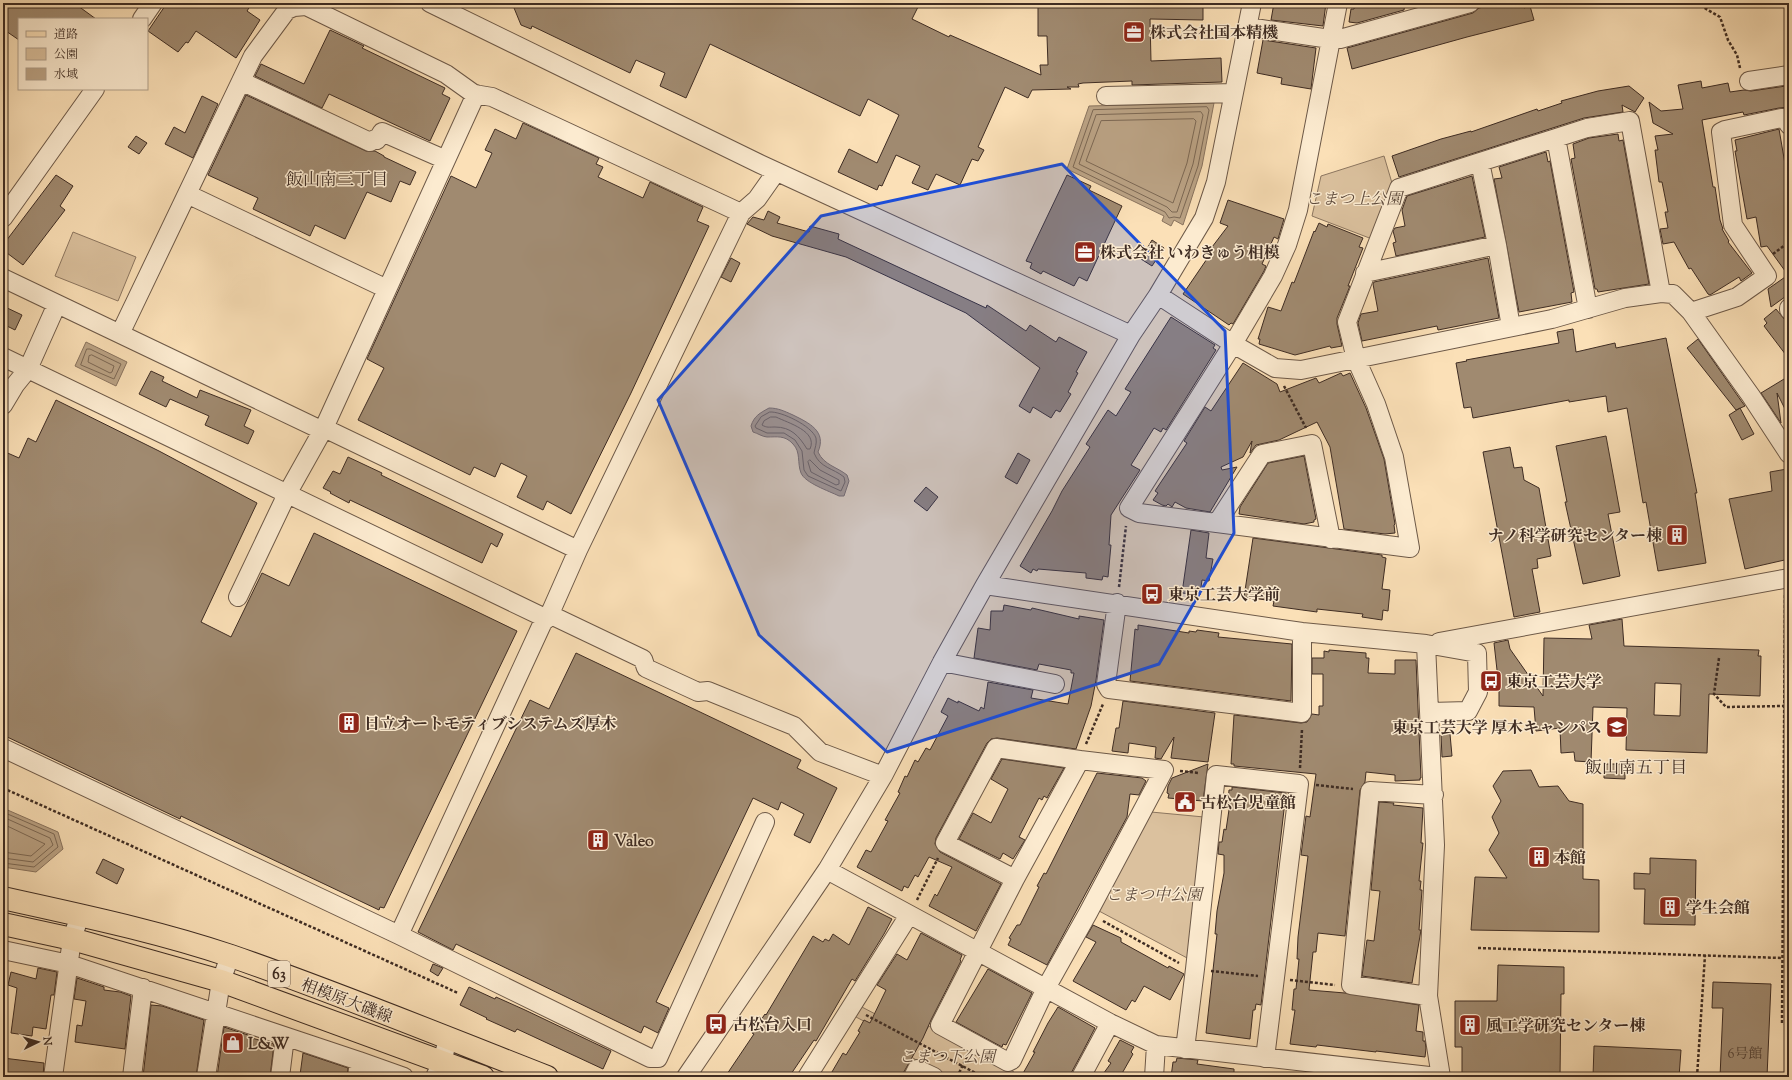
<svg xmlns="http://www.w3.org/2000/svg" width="1792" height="1080" viewBox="0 0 1792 1080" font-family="'Sorts Mill Goudy','Noto Serif JP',serif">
<rect width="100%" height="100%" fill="#fbe0b7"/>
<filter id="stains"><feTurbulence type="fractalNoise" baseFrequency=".005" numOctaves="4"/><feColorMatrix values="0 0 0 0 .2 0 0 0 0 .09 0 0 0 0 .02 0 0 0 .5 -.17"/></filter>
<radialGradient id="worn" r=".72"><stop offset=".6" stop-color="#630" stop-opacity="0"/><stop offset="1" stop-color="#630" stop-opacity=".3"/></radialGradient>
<path fill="#dbc19e" stroke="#8c7660" d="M1384,156L1392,183L1372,239L1312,216L1321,176Z
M73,232L136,257L118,301L55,276Z
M1151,812L1204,817L1189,959L1099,911Z
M860,1006L921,1038L929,1026L1014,1072L1011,1077H948L911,1057L916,1048L854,1016Z"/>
<path fill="#bba385" stroke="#89735e" d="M1214,103L1202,166L1183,225L1174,220L1171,226L1162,221L1164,216L1067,169L1089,106Z
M86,342L127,362L116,386L75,366Z
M769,408C778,408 784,411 793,415C809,423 827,431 818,452C824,465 837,467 847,475L849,481L844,496H839C829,491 805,483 801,473C797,463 801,452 793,444C785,435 777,437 767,437C763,437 757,433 753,432L751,426C754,416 760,413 769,408Z
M3,808L58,832L63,849L36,872L3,867Z"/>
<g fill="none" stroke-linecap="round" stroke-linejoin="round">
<path stroke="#7c6854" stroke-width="1" d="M1207,107L1209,110L1198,166L1180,218L1174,217L1169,218L1165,212L1073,167L1093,110Z
M1201,112L1203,115L1193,164L1177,212H1172L1167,207L1079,164L1096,115Z
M1194,119L1196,121L1187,163L1173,203L1086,161L1101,121Z
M87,349H90L121,364L114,379L81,365Z
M92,355L114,366L112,372L110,373L88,362L89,356Z
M770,412C781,411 812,426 816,438C817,444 815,447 814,453C820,468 833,468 844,477L845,482L841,491L808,476L804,470L802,451L795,440L784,433H767L756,428L755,426L761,417Z
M771,417H776C788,423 818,431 810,449H807C799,436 791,427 775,427C769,427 767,428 762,425L764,421Z
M810,460L820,470L839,480V484L836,485L811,472L808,462Z
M3,812L54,834L58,847L34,867L3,863
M3,817L50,838L53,845L33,862L3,858
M3,824L45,844L31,856L3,852"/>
</g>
<path fill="#a08a70" stroke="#3e2c23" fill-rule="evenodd" d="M8,3H74L96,19H19V40L3,29V10Z
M167,3H252L247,11L260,20L236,58L196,31L188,43L186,42L178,52L148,31Z
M512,3H920L912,19L949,37L950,35L1041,75L1040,65H1048L1047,36H1038V3H1203V20L1150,19L1151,61L1221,58L1222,82L1132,85V81L1083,83L1078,84L1079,87H1067L1071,89L1032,90L1028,98L1005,87L978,147L984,150L978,161L972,159L960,185L936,174L928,190L912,183L920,166L896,155L882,186L879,185L877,190L838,172L849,149L877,163L899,115L868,99L860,116L710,44L686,98L660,86L665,73L636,60L630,73L532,26L531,29L521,25Z
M1274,3H1326L1323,26L1271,20Z
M1355,3H1405L1404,10L1357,23L1349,22L1351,9H1354Z
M1501,3H1522L1524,8L1530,6L1534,20L1467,37L1352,69L1347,48L1473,13L1479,8Z
M330,30L364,46L362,48L445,88L442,94L450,98L430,141L329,94L322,108L255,76L261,64L304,84Z
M1263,40L1316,48L1311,89L1281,84L1282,78L1257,73Z
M1701,81L1702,88L1728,83L1730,92L1744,90L1751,91L1786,86L1789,107L1779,108L1744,115L1743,112L1702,120L1713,187H1715L1720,220L1723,229H1722L1729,241L1728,242L1752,273L1741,281L1739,277L1710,295L1708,294L1691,268L1689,269L1674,242L1663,244L1660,229L1668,228L1665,212H1668L1662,182H1659L1655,150H1658L1655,136L1673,134L1653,123L1649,102L1661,111L1683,109L1678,85Z
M1629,86L1644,98L1635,112L1622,105L1623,112L1584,118L1399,177L1392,156L1441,139L1471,131V132L1537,109L1538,111L1562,103L1561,101L1598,91Z
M246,95L366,151H375L384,156V157L416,172L410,185L400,181L391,202L367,192L345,239L315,225L310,236L253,209L258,198L208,175Z
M202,96L218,104L193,158L165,144L174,127L185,133Z
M523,123L599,158L596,164L603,167L598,177L643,198L650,182L703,207L697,221L709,226L631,393L571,514L547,501L543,510L517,497L527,476L501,463L495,477L474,467L470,475L358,420L384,368L367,359L451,176L476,188L492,153L485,150L495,129L516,139Z
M1779,129L1785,164L1789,163V294L1771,307L1768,289L1788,275L1767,246L1761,247L1756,217L1747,219L1735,151H1737L1735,140Z
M1618,134L1619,141L1623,140L1649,284L1598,292L1597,289H1595L1571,159L1575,158L1573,144L1589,138Z
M136,136L147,143L139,154L128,147Z
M1546,152L1548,162L1550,161L1574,292L1571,293L1572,302L1519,312L1494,179L1502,178L1499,167Z
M56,175L73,186L60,206L65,210L23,265L3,250V245Z
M1067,175L1091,186L1089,190L1122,206L1087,281L1079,277L1074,286L1043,271L1041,274L1030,268L1032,263L1026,261Z
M1472,176L1485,237L1396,256L1393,243L1396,242L1393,231L1395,228L1405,226L1402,210L1407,196Z
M1228,200L1284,219L1278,239L1274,237L1262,264L1266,266L1264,271L1233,324L1231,323L1229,325L1183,294L1211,253L1209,251L1228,226L1220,223Z
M768,211L780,217L777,223L809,232L810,226L839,234L838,239L986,308L987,305L1026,331L1030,325L1056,342L1059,337L1087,352L1076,372L1078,373L1068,392L1071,394L1060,412L1056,410L1051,418L1033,407L1030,413L1019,406L1040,368L966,313L846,257L772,236L747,224L753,217L764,220Z
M1319,223L1327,227L1328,224L1363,238L1359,247L1363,248L1348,286H1350L1337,318V324L1342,346L1331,348L1330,346L1295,355L1259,344L1260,339H1258L1268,307L1281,311L1292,282L1294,283L1314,231L1315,232Z
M1152,240L1164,248L1152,266L1141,259Z
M731,258L740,263L731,282L721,277Z
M1488,258L1499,318L1438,330L1437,326L1362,341L1358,323L1361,314L1378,311L1373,284L1374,282Z
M3,306L22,315L15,330L3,324Z
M1776,309L1789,325V359L1764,326L1767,323L1764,319Z
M1171,317L1215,345L1213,348L1216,350L1166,430L1163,428L1161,432L1154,428L1131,465L1140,470L1111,515L1109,545H1111L1108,577L1103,576L1102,580L1086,578V573L1038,569L1037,571L1033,569L1031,573L1020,566L1052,511L1062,491L1090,447L1086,444L1108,410L1116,416L1131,392L1125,389Z
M1573,329L1576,352L1615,343L1616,348L1666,338L1697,493H1695L1706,563L1658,571L1646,502L1643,503L1627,408L1608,412L1606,396L1569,402V400L1473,418L1471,407L1464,408L1456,363L1467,361L1466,360L1559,343L1557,332Z
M1698,339L1742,402L1745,406L1736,410L1687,348Z
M1243,363L1277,384L1280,392L1316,378L1319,383L1341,373L1343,376L1350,373L1366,408L1384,459L1395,524L1394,525L1395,533L1385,534L1344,529L1330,447L1317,422L1279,440L1256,445L1250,453L1252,441L1243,457L1221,467L1222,470L1237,467L1210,512L1186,508L1175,502L1172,507L1168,504L1166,506L1162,505L1153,500L1158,493L1155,491L1187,443L1184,441L1205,407L1211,411Z
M151,371L164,377L162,381L197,398L200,390L251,410L244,426L254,431L248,444L205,425L209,416L170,399L166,407L139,394Z
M1789,376V417L1777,393L1781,423L1761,393Z
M56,400L159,451L257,503L201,622L231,637L262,573L289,586L314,533L517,631L384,908L380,907L379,910L181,816L180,819L3,735V451L19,458L28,438L36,442Z
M1740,408L1754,434L1742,440L1729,415Z
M1606,436L1620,512L1608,514L1620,576L1583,584L1565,502H1567L1556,446Z
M1510,447L1514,468L1522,467L1524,480L1539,488L1551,556L1537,559L1538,568L1532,569L1540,612L1514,617L1483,452Z
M1018,453L1030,460L1017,484L1005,477Z
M1304,456L1316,519L1314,520V522L1304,524L1239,514L1240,507L1268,463Z
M348,457L382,473L381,475L503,534L497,547L491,543L482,563L350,500L349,503L330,493L331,492L323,488L333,471L340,474Z
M1787,469L1789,482V559L1745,569L1729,499L1772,491L1770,472Z
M926,487L938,497L927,511L914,501Z
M1191,530L1209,533L1206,558L1213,559L1209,581L1202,580L1200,595L1182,593Z
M1253,538L1382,555V557L1386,558L1382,589L1390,590L1388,611L1383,610L1382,620L1362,617L1363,614L1317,609V612L1273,606L1274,601L1244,597Z
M1004,605L1031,610L1032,608L1079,619V616L1104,620L1096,680L1091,706L1076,749L997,738L991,739L987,743L936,838L935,844L940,852L1001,884L976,931L929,906L935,894L937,896L952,867L929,857L918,877L915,875L908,888L904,886L902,891L857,867L866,850L871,852L888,821L885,820L900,793L898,792L905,776L907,777L915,760L918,762L926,748L930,750L948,716L941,712L948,698L958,703V701L979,711L981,707L984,709L988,682L1033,690L1031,698L1068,704L1074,673H1071V670L1039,664L1037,670L974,658L978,628L990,630L991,611H1003Z
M1622,619L1624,646L1759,650L1758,656H1761L1760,696L1709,694L1707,753L1626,750L1627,708L1593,707L1591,762L1575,761L1574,752L1561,753L1560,728L1536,731L1534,707L1499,706V688L1494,643L1508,640L1510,649L1543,696L1544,638L1592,639L1589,625ZM1655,683L1681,684L1680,716L1654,715Z
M1138,625L1189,633V631L1196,632L1197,630L1219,633L1218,637L1292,644L1291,701L1130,681L1135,629L1138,630Z
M1329,650L1366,653V658H1369L1368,673L1395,674V660H1416L1421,778H1420V780L1395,781V775L1366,772L1365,782L1360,790L1345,936L1318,933L1316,952H1313L1309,990L1345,993L1419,1005L1416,1031L1423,1032V1041H1425L1426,1048L1425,1057L1376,1051V1052L1317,1045L1316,1047L1290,1044L1295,1010H1292L1294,989H1296L1299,959H1297L1298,937L1308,856L1301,855L1306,816L1310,817L1316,774L1234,766V764H1231L1234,715L1301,723L1307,722L1312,714L1319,715V706H1323V674H1312V658H1324V651L1329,652Z
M576,653L801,760L797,768L837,788L810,843L794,835L804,814L781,802L778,810L753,798L656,1002L669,1008L658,1033L644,1026L641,1033L456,944L453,950L418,932L530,700L549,709Z
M1123,701L1215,713L1208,762L1171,758L1174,737L1161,759L1155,758L1156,747L1129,743L1128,753L1112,751L1116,728H1119Z
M1450,734L1452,756L1442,757L1441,735Z
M1002,759L1064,768L1047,798L1044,796L1042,800L1039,798L1019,837L1025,840L1013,859L1003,853L1000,859L959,839L973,813L991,823L1008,789L991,779Z
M1208,764L1203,801L1168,798L1169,794L1167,793L1168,786L1172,778Z
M1604,764H1625V779L1604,778Z
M1531,770L1539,787L1558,786L1569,801L1583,804V879L1599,880V932L1471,930L1475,877L1507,878L1489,850L1499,833L1492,817L1501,801L1493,786L1503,771Z
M1097,773L1142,778L1146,781L1139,795L1130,794L1127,817L1047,965L1008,945L1011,939L1009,938L1017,925H1020L1039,887L1037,886L1044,873L1046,874Z
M1232,787L1286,793L1261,1005L1256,1004L1255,1010H1253L1250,1039L1206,1033L1217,934H1215L1217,911L1224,873V855L1218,854L1219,842H1222L1224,829L1226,830L1230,803H1228L1229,790H1232Z
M1379,802L1394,803L1393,805L1423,808L1421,843H1423L1419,881H1421L1420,890H1422L1419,930H1421L1412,983L1362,976L1367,940L1374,941L1380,891L1371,890Z
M1650,858L1696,860L1695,925L1644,924L1645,889H1634V873L1650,874Z
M103,859L124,869L117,884L96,873Z
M868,907L892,919L884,934L855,981L852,979L816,1041L814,1040L789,1077H725L754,1034L752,1033L765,1014L766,1015L813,936L823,942L825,939L829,941L833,934L849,945Z
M1093,925L1121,938V942L1168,968L1169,966L1184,974L1170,1000L1144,986L1135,1002L1132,1000L1126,1010L1073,981L1096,942L1086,937Z
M921,933L962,955L960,960L961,961L931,1020L923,1038L901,1077H829L843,1053L846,1055L860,1032L858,1031L864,1020L870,1023L886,990L877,985L897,954L907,960Z
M433,964L443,968L438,976L430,971Z
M1498,965L1564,967V994H1561L1560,1077H1462V1047H1455V1001H1497Z
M38,968L57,972L54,995H51L46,1029L33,1027L32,1036L11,1033L17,988L8,985L11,972L36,979Z
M988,969L1032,993L1006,1045L1003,1044L1002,1047L956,1022Z
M77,978L104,987V990L120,992L131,996L125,1049L75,1042L77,1025L82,1026L86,1001L74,999Z
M1713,982L1771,984L1767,1077H1720L1723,1008H1712Z
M469,987L495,999L496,997L525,1010L611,1051L603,1069L517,1029L515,1032L486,1019L487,1018L460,1005Z
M151,1005L162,1006L204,1020L196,1077H143Z
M1058,1007L1095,1028L1082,1053L1069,1077H1021L1035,1052H1033L1048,1023Z
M224,1027L248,1035V1037L274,1044L270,1077H217Z
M1120,1040L1134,1047L1131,1052L1133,1054L1120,1077H1101L1111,1063L1108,1061Z
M1594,1046L1681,1050L1679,1077H1593Z
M303,1053L348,1068L347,1077H318L300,1075Z
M3,1058L44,1063L43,1077H3Z
M1177,1058L1198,1060L1197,1064L1234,1069V1077H1171L1173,1062H1176Z"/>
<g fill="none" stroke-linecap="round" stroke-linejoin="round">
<g stroke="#6d5948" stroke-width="20">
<path id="minor" d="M430,3L760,164L1131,335
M1338,3L1298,210L1287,245L1273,276L1233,344L1129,508L1139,513L1410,548L1394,457L1376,404L1356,359L1347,322L1399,188L1480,162L1497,245L1511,327
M142,19L153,3
M1248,27L1330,39H1340L1470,3
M241,81L370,142L375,139L377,140L382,132L446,160
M1749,81L1789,75
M1106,96L1234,93
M1480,162L1556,138
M187,194L387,289
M3,218L95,89
M1365,273L1497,245
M3,278L319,429L324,428L578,550
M1158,295L1233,344L1275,368L1301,370L1552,319L1625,298L1661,293L1673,294L1691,312L1751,396L1789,454
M1789,308V310
M1588,309L1556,138L1587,128L1630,121L1661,293
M1691,312L1737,297L1767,276L1733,225L1721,132L1725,130L1781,118H1785L1789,125
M120,334L253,56L287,10L294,7L306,6L446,74L474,94L492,97L741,213
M3,357L543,617H555L643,659L646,668L698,692L708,691L794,726L820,752L883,776
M3,405L15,385L28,369L57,304
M1217,523L1262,454L1312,444L1331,539
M985,585L1302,632L1426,644L1477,653L1478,692L1468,711L1430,712
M238,597L287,494L324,428L476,94
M1117,603L1106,684L1109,689L1302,713V632
M1439,642L1789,578
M1426,644L1435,845L1428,996L1441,1077
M942,662L1055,684
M3,748L399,935L650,1058H658L765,822
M827,870L1110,1023L1156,1045L1438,1077
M1015,879L945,843L996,748L1080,760L1015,879L940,1025L1008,1062L1012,1060L1046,988L1088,913L1164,770L1080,760
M399,935L543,622L548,618L578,550L741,213L757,199L776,172
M3,950L69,964L359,1061L357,1077
M1428,996L1351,985L1370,791L1434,795
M1185,1049L1195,969L1216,775L1299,784L1265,1058
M359,1061L404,1077
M53,1077L72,939L80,915
M132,1077L143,988
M206,1077L221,981L230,956
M280,1077L285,1037
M435,1077L442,1062L448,1039
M686,1077L827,870L883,776L942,662L985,585L1131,335L1158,295L1204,218L1216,182L1252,3
M807,1077L909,915
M913,1077L917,1069L934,1077
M1081,1077L1110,1023
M1154,1077L1156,1045"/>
</g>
<g stroke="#3e2c23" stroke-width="24">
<path id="major" d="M3,898C79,915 157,931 231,956C338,993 442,1036 547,1077
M3,924L72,939L221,981L483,1077"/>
</g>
<path stroke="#3e2c23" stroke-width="2.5" stroke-dasharray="3 2" stroke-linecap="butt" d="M1696,3L1720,17L1728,40L1737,55L1740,68
M1773,254L1789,242
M1284,386L1306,428
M1119,587L1126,526
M1785,595L1782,1023L1789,1024
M1719,658L1714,694L1726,707L1784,706
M1086,744L1103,704
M1300,768L1302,729
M1180,771L1199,773
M1316,785L1353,789
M3,788L458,993
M917,900L938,858
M1103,921L1179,963
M1478,948L1782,958
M1211,971L1258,976
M1290,980L1335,985
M866,1015L983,1077
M957,1077L967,1057
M1697,1077L1705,955"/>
<use href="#minor" stroke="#fcebd0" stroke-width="18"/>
<use href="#major" stroke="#fbe0b7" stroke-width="22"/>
</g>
<path fill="#1d4ed8" fill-opacity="0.2" stroke="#1d4ed8" stroke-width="3" stroke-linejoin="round" d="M1062,164L1225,331L1234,533L1159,664L887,752L759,635L658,400L821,216Z"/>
<defs>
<g id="office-square" transform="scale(1.15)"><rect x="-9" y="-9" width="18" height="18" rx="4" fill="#8f2418" stroke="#fcebd0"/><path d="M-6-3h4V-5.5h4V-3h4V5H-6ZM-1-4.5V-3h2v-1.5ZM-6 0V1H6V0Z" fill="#fff"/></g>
<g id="building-square" transform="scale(1.15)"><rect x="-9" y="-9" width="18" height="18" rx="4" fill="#8f2418" stroke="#fcebd0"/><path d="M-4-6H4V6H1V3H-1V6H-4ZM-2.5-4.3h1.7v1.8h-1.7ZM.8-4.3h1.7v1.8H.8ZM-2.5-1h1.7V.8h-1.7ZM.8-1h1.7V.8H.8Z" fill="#fff"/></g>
<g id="bus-square" transform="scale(1.15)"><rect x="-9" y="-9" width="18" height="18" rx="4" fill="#8f2418" stroke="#fcebd0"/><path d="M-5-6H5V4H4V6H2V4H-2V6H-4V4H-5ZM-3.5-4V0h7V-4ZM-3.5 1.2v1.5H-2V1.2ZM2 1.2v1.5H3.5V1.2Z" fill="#fff"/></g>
<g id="university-square" transform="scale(1.15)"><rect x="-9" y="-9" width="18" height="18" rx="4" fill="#8f2418" stroke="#fcebd0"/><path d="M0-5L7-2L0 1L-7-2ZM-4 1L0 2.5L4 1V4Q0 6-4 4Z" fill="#fff"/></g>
<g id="civic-square" transform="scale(1.15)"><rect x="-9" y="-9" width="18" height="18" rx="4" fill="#8f2418" stroke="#fcebd0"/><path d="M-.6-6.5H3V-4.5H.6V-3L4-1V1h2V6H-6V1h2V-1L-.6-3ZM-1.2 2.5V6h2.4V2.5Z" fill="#fff"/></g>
<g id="shop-square" transform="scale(1.15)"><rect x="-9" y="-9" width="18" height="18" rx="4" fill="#8f2418" stroke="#fcebd0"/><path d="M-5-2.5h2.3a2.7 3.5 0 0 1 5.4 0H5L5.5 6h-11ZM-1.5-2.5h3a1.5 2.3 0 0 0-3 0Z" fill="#fff"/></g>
</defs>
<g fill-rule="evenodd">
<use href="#office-square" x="1134" y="32"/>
<use href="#office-square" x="1085" y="252"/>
<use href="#building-square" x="1677" y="535"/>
<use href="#bus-square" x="1152" y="594"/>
<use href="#bus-square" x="1491" y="681"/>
<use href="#building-square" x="349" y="723"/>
<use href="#university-square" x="1617" y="727"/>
<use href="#civic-square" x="1185" y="802"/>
<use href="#building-square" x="598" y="840"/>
<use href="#building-square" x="1539" y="857"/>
<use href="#building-square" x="1670" y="907"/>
<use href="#bus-square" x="716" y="1024"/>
<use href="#building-square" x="1470" y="1025"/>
<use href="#shop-square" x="233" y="1043"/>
</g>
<g text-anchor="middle" stroke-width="3" stroke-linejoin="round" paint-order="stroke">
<g font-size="14" fill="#564436">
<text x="1745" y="1058">6号館</text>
</g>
<rect fill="#fcebd0" stroke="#776557" stroke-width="1" x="268" y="961" width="22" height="26" rx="3"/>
<g font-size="15" font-weight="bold" fill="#3e2c23">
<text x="279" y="979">63</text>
</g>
<g font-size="16" font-weight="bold" fill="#3e2c23" stroke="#fcebd0" text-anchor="start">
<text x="1150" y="38">株式会社国本精機</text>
<text x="1100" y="258">株式会社 いわきゅう相模</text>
<text x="1662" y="541" text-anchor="end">ナノ科学研究センター棟</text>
<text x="1168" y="600">東京工芸大学前</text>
<text x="1506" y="687">東京工芸大学</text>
<text x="364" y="729">日立オートモティブシステムズ厚木</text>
<text x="1602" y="733" text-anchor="end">東京工芸大学 厚木キャンパス</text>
<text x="1200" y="808">古松台児童館</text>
<text x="614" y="846">Valeo</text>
<text x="1554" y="863">本館</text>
<text x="1686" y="913">学生会館</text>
<text x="732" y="1030">古松台入口</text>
<text x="1486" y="1031">風工学研究センター棟</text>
<text x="248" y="1049">L&amp;W</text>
</g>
<g font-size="16" font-style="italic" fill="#5d4a3c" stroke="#fcebd0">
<text x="1354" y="204">こまつ上公園</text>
<text x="1154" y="900">こまつ中公園</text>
<text x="947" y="1062">こまつ下公園</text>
</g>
<g font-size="16" fill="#3e2c23" stroke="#fcebd0">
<text transform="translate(347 1000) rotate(21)" y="6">相模原大磯線</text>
</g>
<g font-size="17" fill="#3e2c23" stroke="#fcebd0">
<text x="337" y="185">飯山南三丁目</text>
<text x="1636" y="773">飯山南五丁目</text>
</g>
</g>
<rect width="1792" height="1080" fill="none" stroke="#fbe0b7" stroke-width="16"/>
<rect x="4" y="4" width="1784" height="1072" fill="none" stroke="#3e2c23" stroke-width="2"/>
<rect x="8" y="8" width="1776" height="1064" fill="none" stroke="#3e2c23"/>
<rect x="18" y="18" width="130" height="72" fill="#fcebd0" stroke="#b09f8b"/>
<rect x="26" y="31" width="20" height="6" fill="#fbe0b7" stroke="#b09f8b"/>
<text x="54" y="38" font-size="12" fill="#3e2c23">道路</text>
<rect x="26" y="48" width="20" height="12" fill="#dbc19e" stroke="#b09f8b"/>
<text x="54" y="58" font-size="12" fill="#3e2c23">公園</text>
<rect x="26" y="68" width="20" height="12" fill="#bba385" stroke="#b09f8b"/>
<text x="54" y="78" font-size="12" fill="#3e2c23">水域</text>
<g transform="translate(38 1042) rotate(85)" stroke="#fcebd0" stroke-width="3" paint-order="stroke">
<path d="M0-3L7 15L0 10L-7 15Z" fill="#3e2c23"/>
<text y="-6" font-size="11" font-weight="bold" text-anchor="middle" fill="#3e2c23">N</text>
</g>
<rect width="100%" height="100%" filter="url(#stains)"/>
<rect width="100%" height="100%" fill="url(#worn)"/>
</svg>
